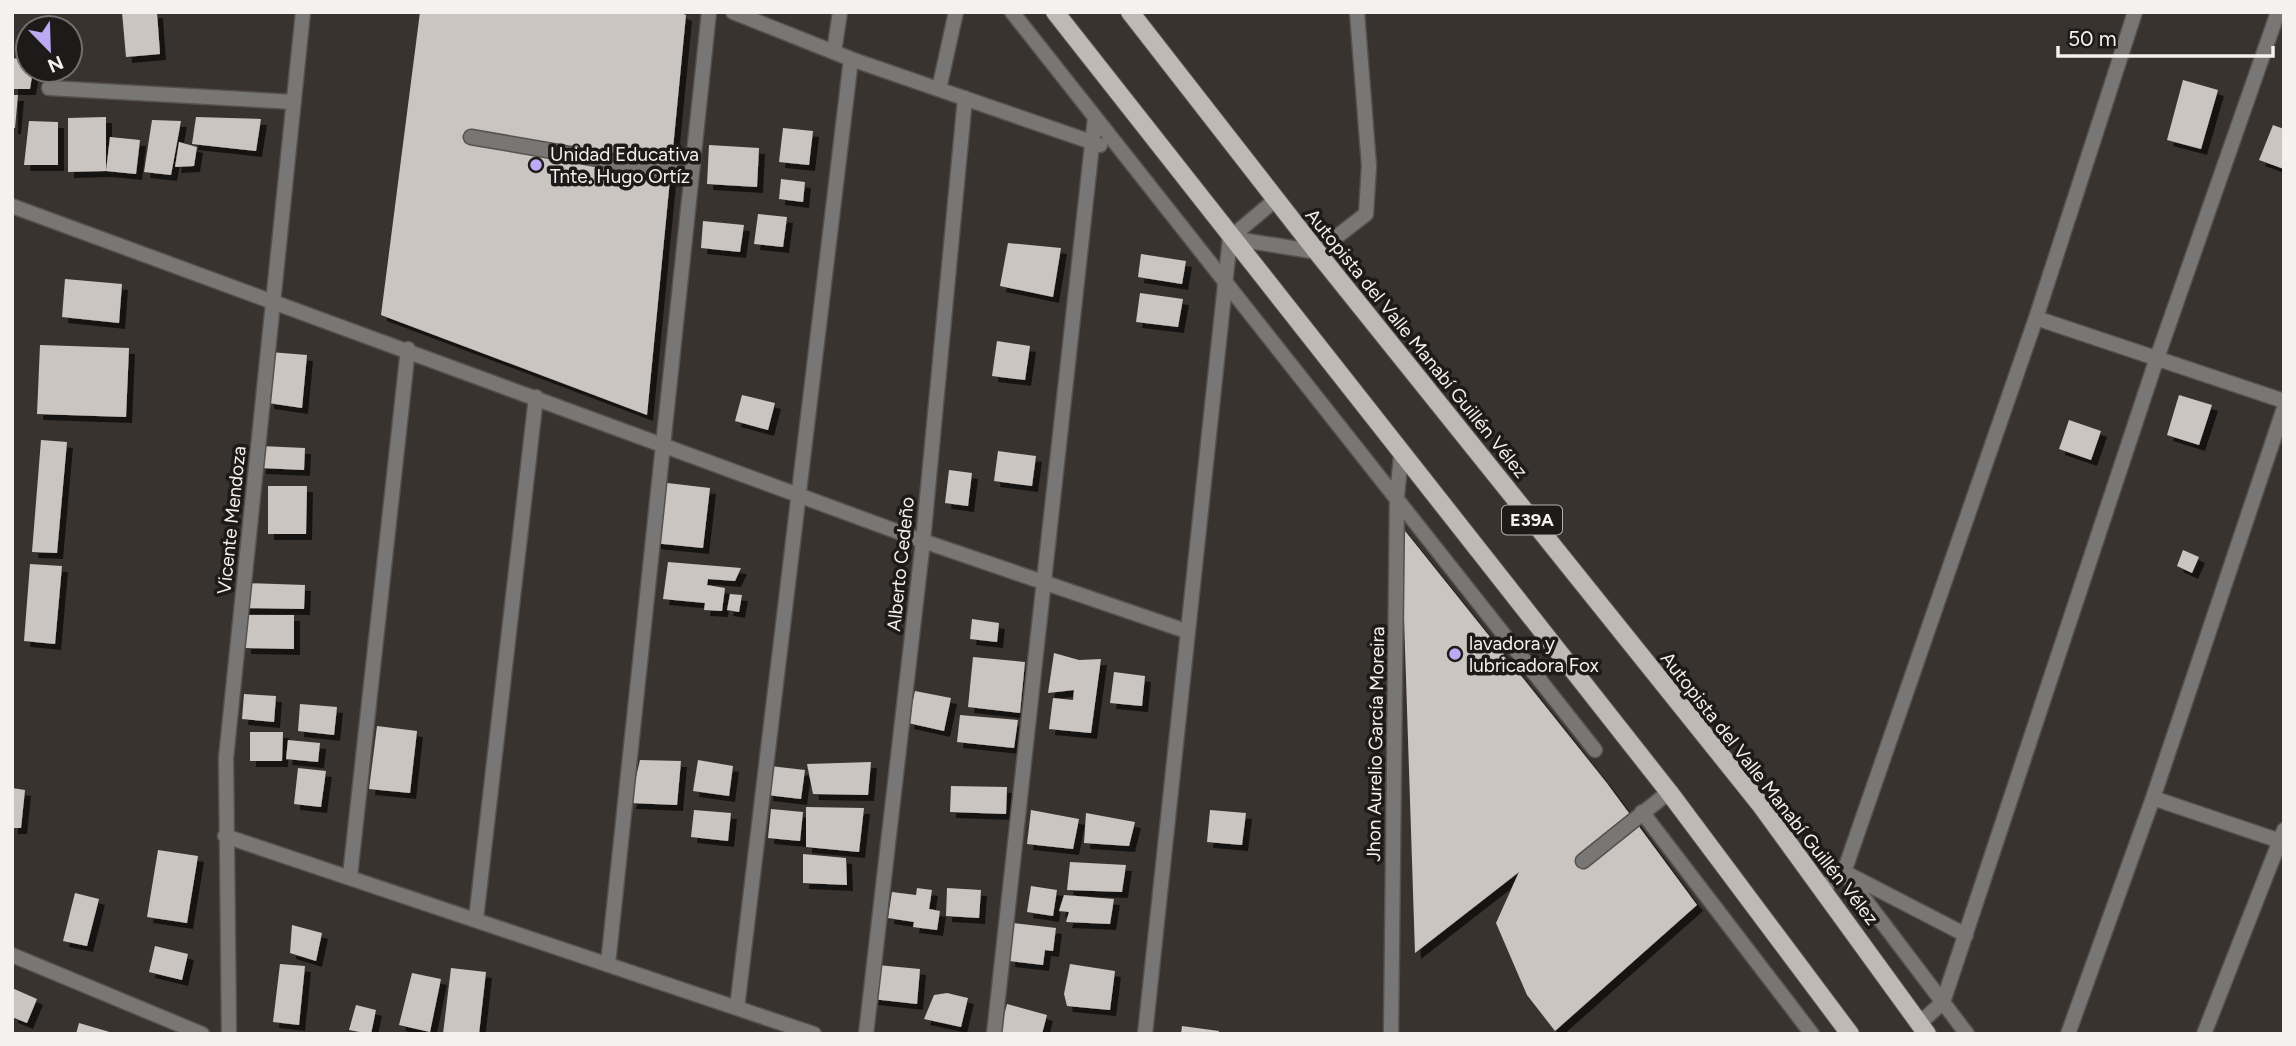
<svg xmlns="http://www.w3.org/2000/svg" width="2296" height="1046" viewBox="0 0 2296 1046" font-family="Figtree,sans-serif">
<defs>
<filter id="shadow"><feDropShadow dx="6" dy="6" stdDeviation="0" flood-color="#0009"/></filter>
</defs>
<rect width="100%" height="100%" fill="#38332f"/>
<path fill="#cbc5c1" filter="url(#shadow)" d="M122,12H157L160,54L126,57Z
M420,12H678L686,15L647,415L381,315Z
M12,58L28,60V70H33L30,89H12Z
M2183,80L2218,90L2201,149L2167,140Z
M12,95H18L15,128H12Z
M106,117V171L68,172V118Z
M196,117L261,119L256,151L192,144Z
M152,120L181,121L171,175L144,172Z
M29,121L58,122V165H24Z
M2273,125L2284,129V169L2259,160Z
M783,128L813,131L809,165L779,162Z
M110,137L140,140L136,174L106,171Z
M179,142L197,147L194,166L175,167Z
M709,145L759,148L757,187L707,184Z
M781,179L805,182L803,202L779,199Z
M758,214L787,217L783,247L754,244Z
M703,221L744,225L740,252L701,248Z
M1008,243L1061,248L1053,297L1000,286Z
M1141,254L1186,261L1182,284L1138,277Z
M65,279L122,284L119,323L62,317Z
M1140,293L1183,299L1178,327L1136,322Z
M997,341L1030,346L1025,380L992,376Z
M40,345L129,348L126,417L37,414Z
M270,352L307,355L302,408L268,403Z
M742,395L775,403L768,430L735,421Z
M2179,395L2212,405L2199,445L2167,435Z
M2069,420L2101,431L2091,460L2059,449Z
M41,440L67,442L57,553L32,552Z
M261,446L305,448L304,470L260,468Z
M998,451L1036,456L1032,486L994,481Z
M949,470L972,473L968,506L945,503Z
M659,482L710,488L703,548L653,543Z
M268,486H307L306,534H268Z
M1401,526L1606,782L1697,905L1555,1031L1527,995L1496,923L1519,872L1415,953Z
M2183,550L2199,557L2192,573L2177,566Z
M668,562L741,568L735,581L708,579L707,585L725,588L722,611L704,610L705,603L663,599Z
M30,564L62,566L55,644L24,641Z
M244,583L305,585L304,609L243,608Z
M730,594L742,595L739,612L727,610Z
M246,615H294V649L245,648Z
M972,619L999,623L997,642L970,639Z
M1054,653L1079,660L1101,659L1091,733L1049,729L1053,698L1073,700L1074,690L1048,693Z
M973,657L1025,662L1020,713L968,707Z
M1114,672L1145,676L1142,706L1110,703Z
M915,691L951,698L944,731L908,723Z
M244,694L276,696L274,722L242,719Z
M300,704L337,707L334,735L298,731Z
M960,715L1018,720L1014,748L957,742Z
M377,726L417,731L410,793L369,789Z
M250,732H283L282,761H250Z
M288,740L320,743L318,762L286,759Z
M640,760L681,761L677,805L630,803Z
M698,760L733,766L729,796L693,791Z
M871,762L868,795L813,794L807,764Z
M770,766L805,770L801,799L767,795Z
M298,768L326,771L321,807L294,804Z
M951,786L1007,787L1006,814L950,812Z
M12,788L25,790L21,828H12Z
M806,807L864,808L859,852L806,847Z
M771,809L803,812L800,841L768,838Z
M694,810L731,813L728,841L691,837Z
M1031,810L1079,819L1073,849L1027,844Z
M1210,810L1246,813L1242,845L1207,842Z
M1086,813L1135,822L1129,846L1084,843Z
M158,850L198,856L187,923L147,917Z
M803,854L846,858L847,885L803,883Z
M1070,862L1126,865L1122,892L1067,890Z
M1031,886L1057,890L1053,916L1027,912Z
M917,888L932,890L929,909L940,911L937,930L913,927L914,922L888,918L892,892L916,895Z
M947,888L981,890L979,918L946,916Z
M75,893L99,899L87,946L63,941Z
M1064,895L1114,899L1110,924L1066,922L1069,912L1059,911Z
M1013,923L1056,928L1053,951L1045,950L1043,965L1009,961Z
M292,925L322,933L316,961L290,953Z
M155,946L188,954L182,980L149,972Z
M280,964L305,966L299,1025L273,1022Z
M1070,964L1115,971L1110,1010L1067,1006L1064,994Z
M877,965L920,969L917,1004L872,999Z
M451,968L486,972L479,1034H443Z
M412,973L441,979L430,1032L399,1025Z
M12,988L37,999L27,1023L12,1017Z
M947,993L968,998L961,1027L924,1019L934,995Z
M1007,1004L1047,1015L1042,1034H999Z
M356,1005L376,1010L371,1034L349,1030Z
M79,1023L113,1033V1034H76Z
M1182,1026L1219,1031L1218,1034H1181Z"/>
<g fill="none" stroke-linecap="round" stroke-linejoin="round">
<g stroke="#56514e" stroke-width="17">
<path id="service" d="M471,137L691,175
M1317,252L1366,214L1369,166L1357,12
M1583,861L1669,792"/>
</g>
<g stroke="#56514e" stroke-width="17">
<path id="minor" d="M733,12L851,59L1100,145
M1012,12L1595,750
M834,52L840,12
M49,88L294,102
M939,89L956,12
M12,206L923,541L1186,631
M1230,238L1317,252
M2036,318L2284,401
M2153,798L2280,841
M1642,812L1812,1034
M225,836L814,1034
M350,876L408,349
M1823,887L1844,872L1966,935
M476,919L536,397
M12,955L202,1034
M608,964L709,12
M737,1008L851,59
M1920,1023L1943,1002L2157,358L2278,12
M229,1034L226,758L303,12
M866,1034L923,541L965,98
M994,1034L1095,118
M1145,1034L1230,238L1275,200
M1391,1034L1397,496L1401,456
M1967,1034L1844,872L2036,318L2135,12
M2068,1034L2153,798L2284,408
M2204,1034L2284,830"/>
</g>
<g stroke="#56514e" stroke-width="20">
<path id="primary" d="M1055,12L1669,792L1850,1034
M1130,12L1317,252L1760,804L1927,1034"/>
</g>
<use href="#service" stroke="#797775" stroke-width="14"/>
<use href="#minor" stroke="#797775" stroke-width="14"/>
<use href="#primary" stroke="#beb9b5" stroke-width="18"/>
</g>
<g fill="#bea9f4" stroke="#1d1b1a" stroke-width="2.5">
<circle cx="536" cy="165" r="7"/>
<circle cx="1455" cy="654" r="7"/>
</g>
<g text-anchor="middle" stroke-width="7" stroke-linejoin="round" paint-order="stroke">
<rect fill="#1d1b1a" stroke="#b4b1af" stroke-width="2" x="1502" y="505.5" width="60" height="29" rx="5"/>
<g font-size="18" font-weight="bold" fill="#f4f1ef">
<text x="1532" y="526">E39A</text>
</g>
<g font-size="19" fill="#f4f1ef" stroke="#1d1b1a" text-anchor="start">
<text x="550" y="161">Unidad Educativa<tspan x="550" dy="22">Tnte. Hugo Ortíz</tspan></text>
<text x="1469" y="650">lavadora y<tspan x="1469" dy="22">lubricadora Fox</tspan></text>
</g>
<g font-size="19" fill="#f4f1ef" stroke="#1d1b1a">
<text transform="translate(1417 343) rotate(51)" y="7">Autopista del Valle Manabí Guillén Vélez</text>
<text transform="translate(231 520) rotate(-84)" y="7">Vicente Mendoza</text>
<text transform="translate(900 564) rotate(-84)" y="7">Alberto Cedeño</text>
<text transform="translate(1375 744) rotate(-89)" y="7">Jhon Aurelio García Moreira</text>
<text transform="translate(1770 788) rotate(52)" y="7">Autopista del Valle Manabí Guillén Vélez</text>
</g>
</g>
<rect width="2296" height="1046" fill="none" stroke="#f4f1ef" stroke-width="28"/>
<g transform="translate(49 49) rotate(157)"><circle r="33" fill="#1d1b1a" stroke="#73716f" stroke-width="2"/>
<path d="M0-5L12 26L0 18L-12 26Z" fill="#bea9f4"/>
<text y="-10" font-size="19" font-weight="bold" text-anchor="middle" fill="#f4f1ef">N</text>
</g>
<path d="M2058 46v10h215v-10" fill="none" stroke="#f4f1ef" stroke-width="3.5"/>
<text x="2068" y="46" font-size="21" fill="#f4f1ef" stroke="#1d1b1a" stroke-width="5" paint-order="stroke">50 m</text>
</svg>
